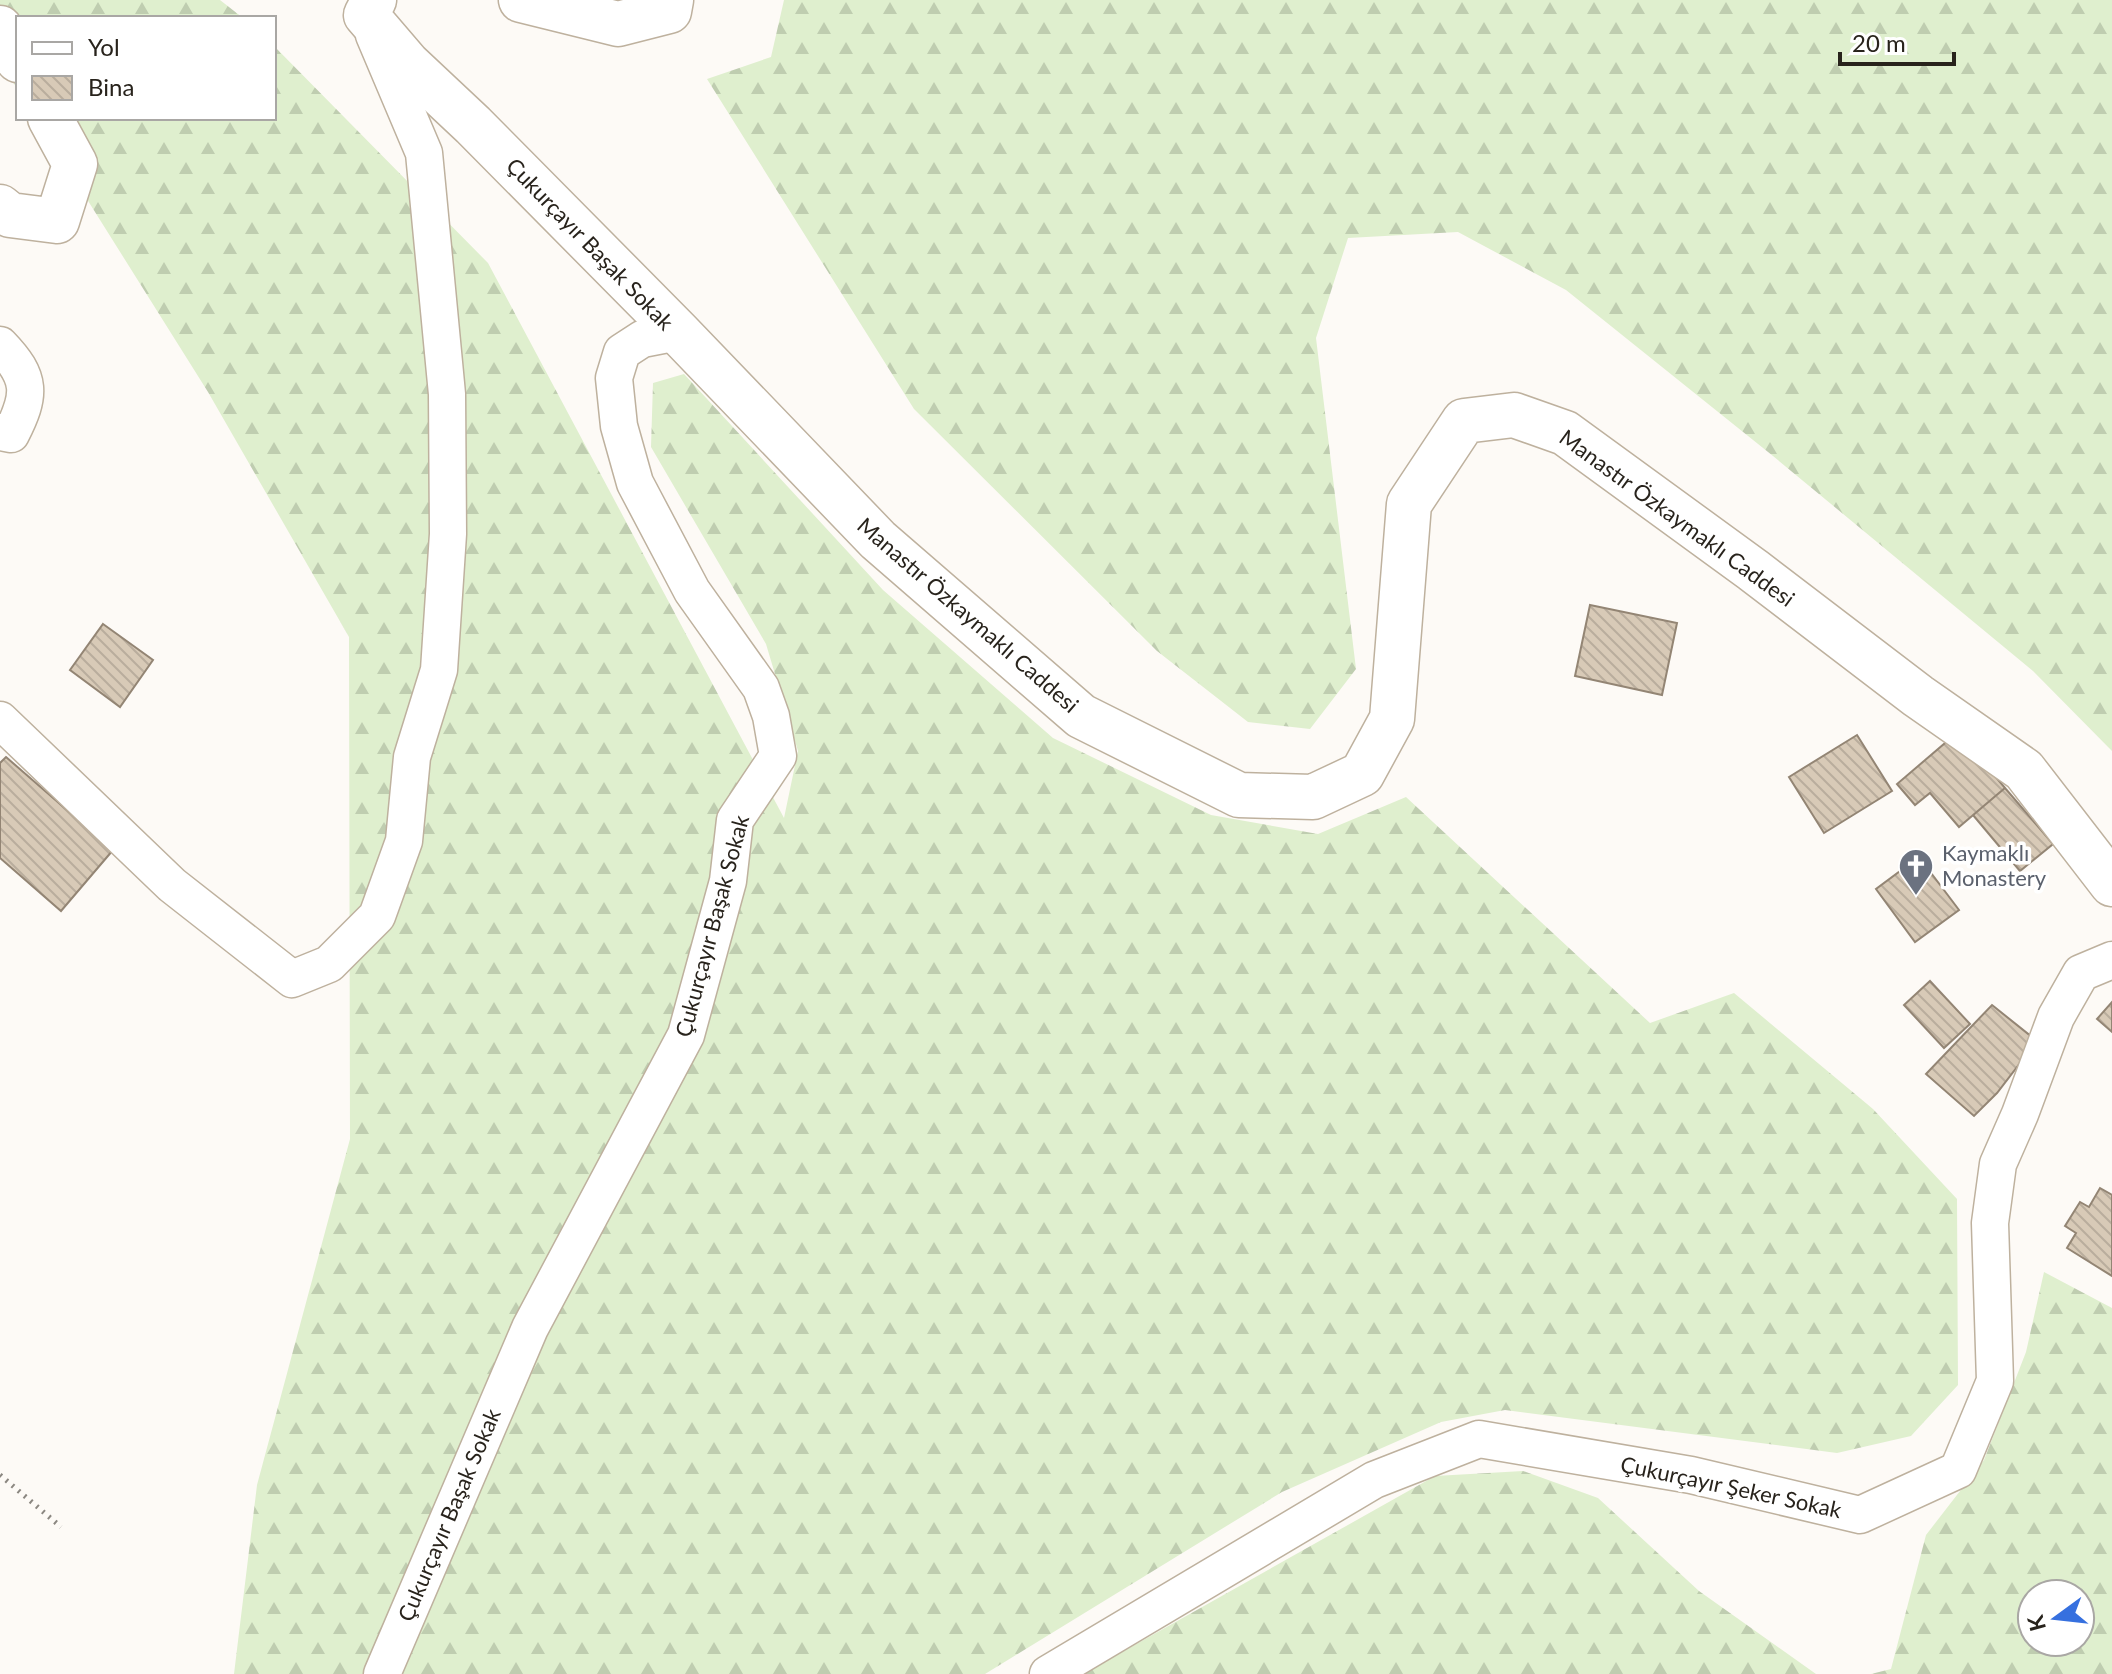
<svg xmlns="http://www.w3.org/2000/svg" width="2112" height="1674" viewBox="0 0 2112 1674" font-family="Lato,sans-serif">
<defs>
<pattern id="forest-firs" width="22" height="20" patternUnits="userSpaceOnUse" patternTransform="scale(2)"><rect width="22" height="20" fill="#dfefce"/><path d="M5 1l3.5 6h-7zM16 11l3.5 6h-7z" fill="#bfcdb0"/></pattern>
<pattern id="building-back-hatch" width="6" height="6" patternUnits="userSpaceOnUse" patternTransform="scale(2)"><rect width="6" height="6" fill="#d8cab7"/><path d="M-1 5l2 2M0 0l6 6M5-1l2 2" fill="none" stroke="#b9ad9d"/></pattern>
</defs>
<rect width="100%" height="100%" fill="#fdfaf6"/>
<path fill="url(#forest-firs)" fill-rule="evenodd" d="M0,0H220L243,18H18V90L0,62Z
M784,0H2112V751L2033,671L1773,456L1566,290L1458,232L1348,238L1316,338L1356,669L1310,729L1248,722L1157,651L914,409L707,79L771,57Z
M274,46L488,263L784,818L798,751L766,644L651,447L653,383L684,374L883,590L1053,738L1211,815L1318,834L1406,797L1650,1023L1734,993L1873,1109L1957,1199L1958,1385L1911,1436L1837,1453L1505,1410L1441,1422L1282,1492L985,1674H234L257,1485L350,1139L349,637L208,392L36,118H274Z
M2044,1272L2112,1308V1674H1871L1891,1669L1926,1535L1984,1460L2026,1352ZM2032,1594H2080V1642H2032Z
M1523,1471L1598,1498L1699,1591L1816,1674H1083L1435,1476Z"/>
<path fill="url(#building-back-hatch)" stroke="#938574" stroke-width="2" d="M1590,605L1677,623L1662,695L1575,676Z
M103,624L153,660L120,707L70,670Z
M1958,732L2005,788L1959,827L1930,793L1915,805L1897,784Z
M1857,735L1892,791L1824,833L1789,777Z
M6,757L113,850L61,911L0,858V763Z
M2005,788L2053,844L2020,871L1973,815Z
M1919,857L1959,910L1915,942L1876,889Z
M1930,981L1970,1024L1944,1048L1904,1005Z
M2112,1002V1032L2097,1019Z
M1992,1005L2037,1041L1997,1093L1974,1116L1926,1074Z
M2100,1188L2112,1195V1276L2067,1248L2076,1233L2065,1226L2080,1202L2089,1207Z"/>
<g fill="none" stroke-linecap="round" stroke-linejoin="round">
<g stroke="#beb19e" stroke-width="39">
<path id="minor" d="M0,345C32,378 31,395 11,434L0,432
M0,720L172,885L292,979L329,964L377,916L404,841L412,757L439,670L448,534L447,394L424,153L374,35
M382,1674L530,1328L686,1035L728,881L735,820L778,756L771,716L761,688L692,591L635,483L619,426L614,378L622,352L642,339L678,332
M1048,1674L1374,1480L1479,1439L1691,1475L1860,1515L1958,1470L1995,1381L1990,1223L1998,1164L2020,1114L2056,1017L2081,973L2112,960"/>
</g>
<g stroke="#beb19e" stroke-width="47">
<path id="tertiary" d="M374,0L366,15L408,64L473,125L678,332L878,540L1081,716L1239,795L1313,797L1362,774L1392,719L1409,504L1464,421L1514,415L1565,433L1753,570L1918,696L2024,770L2112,884
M521,0L618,24L669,11L671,0
M0,28L18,60
M0,207L10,215L57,221L75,164L50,118"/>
</g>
<path stroke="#8b8781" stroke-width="5" stroke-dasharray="2 6" stroke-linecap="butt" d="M0,1475L61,1527"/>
<use href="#minor" stroke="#fff" stroke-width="36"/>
<use href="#tertiary" stroke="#fff" stroke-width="44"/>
</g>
<defs>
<g id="church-pin" transform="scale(1.8)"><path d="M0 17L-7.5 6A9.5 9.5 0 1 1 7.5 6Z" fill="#6b7280" stroke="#fff"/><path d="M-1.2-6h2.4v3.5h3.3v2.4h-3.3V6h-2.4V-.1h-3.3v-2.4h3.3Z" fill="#fff"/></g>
</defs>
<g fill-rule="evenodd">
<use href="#church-pin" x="1916" y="866"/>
</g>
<g text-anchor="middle" stroke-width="7" stroke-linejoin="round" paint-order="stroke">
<g font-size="22" fill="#28231c" stroke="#fff">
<text transform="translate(590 244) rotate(46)" y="8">Çukurçayır Başak Sokak</text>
<text transform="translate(1677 518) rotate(36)" y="8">Manastır Özkaymaklı Caddesi</text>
<text transform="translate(968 615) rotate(41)" y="8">Manastır Özkaymaklı Caddesi</text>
<text transform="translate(712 926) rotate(-75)" y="8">Çukurçayır Başak Sokak</text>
<text transform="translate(1731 1487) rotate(12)" y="8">Çukurçayır Şeker Sokak</text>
<text transform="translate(449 1515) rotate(-67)" y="8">Çukurçayır Başak Sokak</text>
</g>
<g font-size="22" fill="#5b616d" stroke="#fff" text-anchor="start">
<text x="1942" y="861">Kaymaklı<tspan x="1942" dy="25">Monastery</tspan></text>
</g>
</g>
<rect x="16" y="16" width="260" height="104" fill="#ffffff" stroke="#a9a7a4" stroke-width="2"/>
<rect x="32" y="42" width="40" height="12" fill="#ffffff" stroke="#a9a7a4" stroke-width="2"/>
<text x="88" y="56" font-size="24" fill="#28231c">Yol</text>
<rect x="32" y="76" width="40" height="24" fill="url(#building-back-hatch)" stroke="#a9a7a4" stroke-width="2"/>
<text x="88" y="96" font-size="24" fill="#28231c">Bina</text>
<g transform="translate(2056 1618) rotate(255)"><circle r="38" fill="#ffffff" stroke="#a9a7a4" stroke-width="2"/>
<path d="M0-6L14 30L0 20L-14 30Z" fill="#3670df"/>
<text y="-12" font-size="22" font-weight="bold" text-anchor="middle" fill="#28231c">K</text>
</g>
<path d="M1840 52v12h114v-12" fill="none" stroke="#28231c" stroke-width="4"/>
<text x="1852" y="52" font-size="24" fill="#28231c" stroke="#ffffff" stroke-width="6" paint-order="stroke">20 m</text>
</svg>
